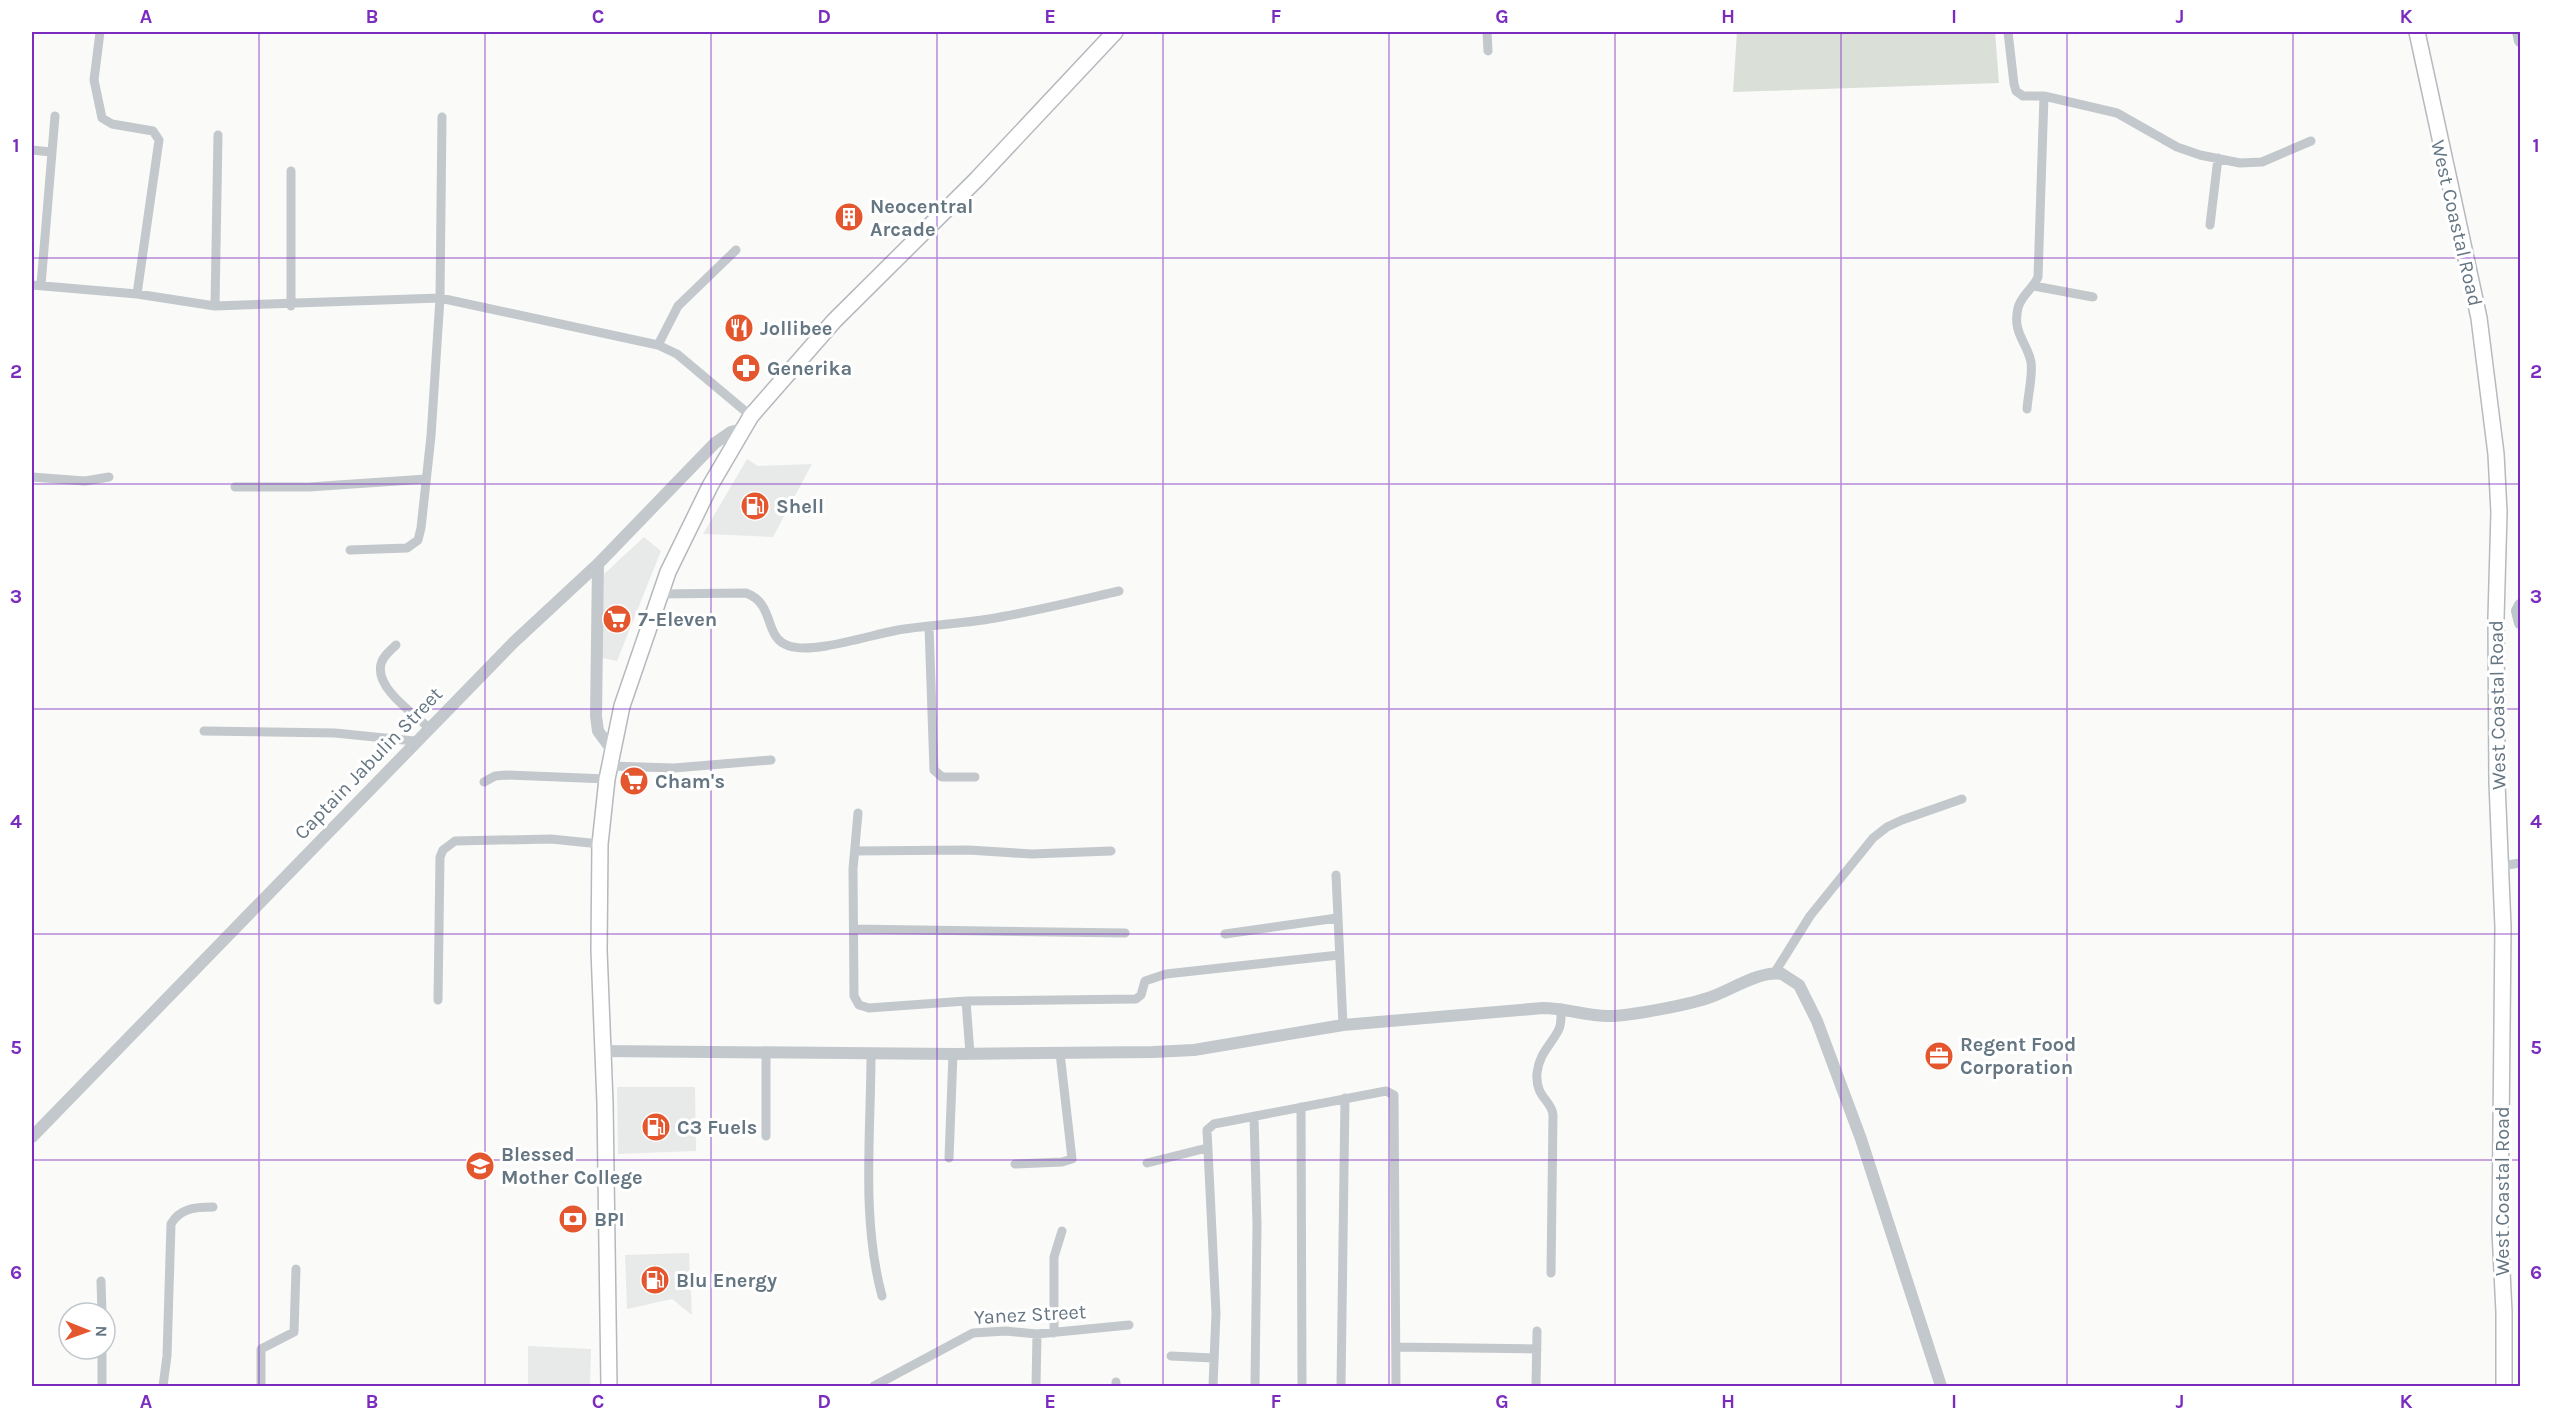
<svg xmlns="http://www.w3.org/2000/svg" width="2552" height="1418" viewBox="0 0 2552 1418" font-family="Karla,sans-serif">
<rect width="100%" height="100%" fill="#fafaf8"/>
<path fill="#e8e9e9" d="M747,459L758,466L812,464L773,537L703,534Z
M644,537L661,551L617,661L602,658L604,574Z
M617,1087H695L696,1151L618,1154Z
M689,1253L692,1315L672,1299L627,1309L625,1255Z
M528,1346L591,1349L590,1386H528Z"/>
<path fill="#dadfd7" d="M1737,32H1995L1999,83L1733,92Z"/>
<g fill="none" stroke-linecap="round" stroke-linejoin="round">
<path stroke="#bbc7cb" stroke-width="12" d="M2518,32L2520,41
M2520,605L2517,611L2520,623"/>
<g stroke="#b5babe" stroke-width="18">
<path id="primary" d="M2417,32L2479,318L2496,454L2499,512L2496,618L2497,783L2503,927L2500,1231L2504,1312V1386"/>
</g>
<g stroke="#b4b9bd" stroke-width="18">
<path id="trunk" d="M609,1386L605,1103L599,950L600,844L607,779L622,706L668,572L710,486L751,416L834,321L977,179L1115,32"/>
</g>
<path stroke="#c3c8cc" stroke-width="9" d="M100,32L94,80L102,118L112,124L153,131L159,140L137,294
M1487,32L1488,51
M2008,32L2014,84L2016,91L2023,96H2044L2117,113L2177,147L2200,155L2240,163L2262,162L2311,141
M32,150L51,152
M291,171V306
M2210,225L2218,158
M32,285L137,294L215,306L440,298L658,345L677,354L751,416
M41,285L55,116
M2034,286L2093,297
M215,306L218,135
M658,345L678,306L736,250
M2027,409C2028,394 2033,376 2031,362C2027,342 2012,333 2018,308C2021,295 2033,289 2038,277L2044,96
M32,477L85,481L109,477
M235,487H309L426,479
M350,550L407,548L418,540L421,528L431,436L440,298L442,117
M660,594L746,593C776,604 763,638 789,646C814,654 870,635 898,630C928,625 959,624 989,619C1032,612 1076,601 1119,591
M929,626L934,770L942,777H975
M396,645C390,651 383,656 381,664C375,688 413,713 428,727
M204,731L335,733L414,741
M610,766L674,768L771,760
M484,782L495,776L506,775L607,779
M858,813L853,869L854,996L859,1005L869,1008L966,1001L1136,999L1141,995L1145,981L1166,974L1339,955
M855,851L968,850L1032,854L1111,851
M2501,866L2520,863
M1336,875L1343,1025
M854,929L1125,933
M1225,934L1337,918
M1775,972L1810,916L1873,838L1887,827L1902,820L1962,799
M438,1000L440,857L443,850L455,841L551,839L600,844
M966,1001L970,1054
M871,1054C871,1134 861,1218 882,1296
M1301,1107L1302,1386
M1254,1117L1257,1225L1255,1386
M766,1136V1053
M949,1158L953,1054
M1147,1163L1207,1148
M1015,1164L1062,1162L1072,1159L1060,1053
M1551,1273L1553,1115C1552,1100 1535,1098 1537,1073C1539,1054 1550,1046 1558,1031C1562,1025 1561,1015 1561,1008
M101,1281L102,1313
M1054,1333V1257L1062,1231
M1396,1347L1537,1349
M102,1349V1386
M1171,1356L1213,1358
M163,1386L167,1356L171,1224C180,1208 196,1207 213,1207
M261,1386V1349L294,1332L296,1269
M874,1386L973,1333L1006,1331L1037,1334L1129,1325
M1036,1386L1037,1334
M1116,1386V1382
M1213,1386L1216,1313L1207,1130L1214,1124L1386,1091L1394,1095L1396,1386
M1341,1386L1345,1098
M1536,1386L1537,1331"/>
<path stroke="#c3c8cc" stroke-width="12" d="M598,564L596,716L598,731L612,750
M602,1051L953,1054L1153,1052L1194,1050L1343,1025L1543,1008C1565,1008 1586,1016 1608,1016C1630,1016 1687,1005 1708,998C1730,991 1759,970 1782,974L1799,985L1817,1021L1861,1139L1941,1386
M32,1137L514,642L598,564L715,443L731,432L742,429"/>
<use href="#primary" stroke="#fff" stroke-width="15"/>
<use href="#trunk" stroke="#fff" stroke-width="15"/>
</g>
<path fill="none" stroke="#7b2cbf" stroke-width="1.5" stroke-opacity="0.55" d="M259,32V1386M485,32V1386M711,32V1386M937,32V1386M1163,32V1386M1389,32V1386M1615,32V1386M1841,32V1386M2067,32V1386M2293,32V1386M32,258H2520M32,484H2520M32,709H2520M32,934H2520M32,1160H2520"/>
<defs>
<g id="building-disc" transform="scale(1.5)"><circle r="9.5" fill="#e4572e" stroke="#fff"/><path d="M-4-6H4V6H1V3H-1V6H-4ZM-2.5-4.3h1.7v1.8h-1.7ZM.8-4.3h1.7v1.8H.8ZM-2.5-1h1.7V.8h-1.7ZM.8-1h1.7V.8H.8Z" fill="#fff"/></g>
<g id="restaurant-disc" transform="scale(1.5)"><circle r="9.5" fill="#e4572e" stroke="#fff"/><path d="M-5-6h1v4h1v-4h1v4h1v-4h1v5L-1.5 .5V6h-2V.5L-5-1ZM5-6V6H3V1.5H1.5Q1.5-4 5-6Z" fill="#fff"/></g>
<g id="pharmacy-disc" transform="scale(1.5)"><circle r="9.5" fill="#e4572e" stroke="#fff"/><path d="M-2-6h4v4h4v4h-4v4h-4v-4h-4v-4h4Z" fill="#fff"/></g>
<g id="fuel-disc" transform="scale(1.5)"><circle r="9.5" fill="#e4572e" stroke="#fff"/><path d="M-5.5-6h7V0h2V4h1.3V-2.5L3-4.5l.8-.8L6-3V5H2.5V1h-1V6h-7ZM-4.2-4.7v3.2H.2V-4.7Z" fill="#fff"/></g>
<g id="supermarket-disc" transform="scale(1.5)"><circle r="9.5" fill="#e4572e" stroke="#fff"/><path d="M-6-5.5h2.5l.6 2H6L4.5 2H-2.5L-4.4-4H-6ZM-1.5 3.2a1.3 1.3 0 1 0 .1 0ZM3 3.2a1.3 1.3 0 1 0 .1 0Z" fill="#fff"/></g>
<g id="office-disc" transform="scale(1.5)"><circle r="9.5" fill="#e4572e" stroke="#fff"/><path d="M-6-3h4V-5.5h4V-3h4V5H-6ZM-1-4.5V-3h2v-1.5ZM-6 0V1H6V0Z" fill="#fff"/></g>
<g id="university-disc" transform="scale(1.5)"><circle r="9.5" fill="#e4572e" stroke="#fff"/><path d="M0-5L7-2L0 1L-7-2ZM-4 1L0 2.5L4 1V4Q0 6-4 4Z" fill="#fff"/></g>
<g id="bank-disc" transform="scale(1.5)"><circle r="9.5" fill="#e4572e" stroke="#fff"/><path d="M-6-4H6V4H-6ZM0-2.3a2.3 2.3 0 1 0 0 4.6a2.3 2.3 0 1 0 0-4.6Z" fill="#fff"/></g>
</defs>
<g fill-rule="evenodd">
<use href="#building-disc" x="849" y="217"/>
<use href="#restaurant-disc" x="739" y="328"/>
<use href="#pharmacy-disc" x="746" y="368"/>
<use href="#fuel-disc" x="755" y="506"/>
<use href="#supermarket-disc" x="617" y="619"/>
<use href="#supermarket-disc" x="634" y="781"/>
<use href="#office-disc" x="1939" y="1056"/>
<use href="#fuel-disc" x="656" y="1127"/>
<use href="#university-disc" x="480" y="1166"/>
<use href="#bank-disc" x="573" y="1219"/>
<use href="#fuel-disc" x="655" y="1280"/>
</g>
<g text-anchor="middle" stroke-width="6" stroke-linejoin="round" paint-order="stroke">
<g font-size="20" font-weight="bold" fill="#657683" stroke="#fff" text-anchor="start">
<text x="870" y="213">Neocentral<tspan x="870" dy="23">Arcade</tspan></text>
<text x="760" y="335">Jollibee</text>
<text x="767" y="375">Generika</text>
<text x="776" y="513">Shell</text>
<text x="638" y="626">7-Eleven</text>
<text x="655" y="788">Cham's</text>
<text x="1960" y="1051">Regent Food<tspan x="1960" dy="23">Corporation</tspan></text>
<text x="677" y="1134">C3 Fuels</text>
<text x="501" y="1161">Blessed<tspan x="501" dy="23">Mother College</tspan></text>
<text x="594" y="1226">BPI</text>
<text x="676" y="1287">Blu Energy</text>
</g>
<g font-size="20" fill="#657683" stroke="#fff">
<text transform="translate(2457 223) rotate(77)" y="7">West Coastal Road</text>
<text transform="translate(2497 705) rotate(-91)" y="7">West Coastal Road</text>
<text transform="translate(368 763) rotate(-46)" y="7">Captain Jabulin Street</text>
<text transform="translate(2502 1191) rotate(-90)" y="7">West Coastal Road</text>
<text transform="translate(1030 1314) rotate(-3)" y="7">Yanez Street</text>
</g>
</g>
<rect width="2552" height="1418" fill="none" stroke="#ffffff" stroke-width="66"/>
<g transform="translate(87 1331) rotate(91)"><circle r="28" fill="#ffffff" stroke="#c1c8cd" stroke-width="1.5"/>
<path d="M0-4.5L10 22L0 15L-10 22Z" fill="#e4572e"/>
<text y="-9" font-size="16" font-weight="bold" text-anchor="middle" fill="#657683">N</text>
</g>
<rect x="33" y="33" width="2486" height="1352" fill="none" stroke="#7b2cbf" stroke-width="2"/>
<g font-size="20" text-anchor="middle" font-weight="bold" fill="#7b2cbf">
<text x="146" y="23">A</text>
<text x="372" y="23">B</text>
<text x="598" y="23">C</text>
<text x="824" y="23">D</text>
<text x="1050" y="23">E</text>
<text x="1276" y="23">F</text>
<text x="1502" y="23">G</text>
<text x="1728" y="23">H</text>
<text x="1954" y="23">I</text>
<text x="2180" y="23">J</text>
<text x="2406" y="23">K</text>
<text x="16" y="152">1</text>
<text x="2536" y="152">1</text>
<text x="16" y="378">2</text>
<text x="2536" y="378">2</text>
<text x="16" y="603">3</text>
<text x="2536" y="603">3</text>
<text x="16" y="828">4</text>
<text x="2536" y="828">4</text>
<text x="16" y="1054">5</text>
<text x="2536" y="1054">5</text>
<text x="16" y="1279">6</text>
<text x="2536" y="1279">6</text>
<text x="146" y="1408">A</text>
<text x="372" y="1408">B</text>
<text x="598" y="1408">C</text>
<text x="824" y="1408">D</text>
<text x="1050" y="1408">E</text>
<text x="1276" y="1408">F</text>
<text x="1502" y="1408">G</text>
<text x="1728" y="1408">H</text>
<text x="1954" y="1408">I</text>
<text x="2180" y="1408">J</text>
<text x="2406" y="1408">K</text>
</g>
</svg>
